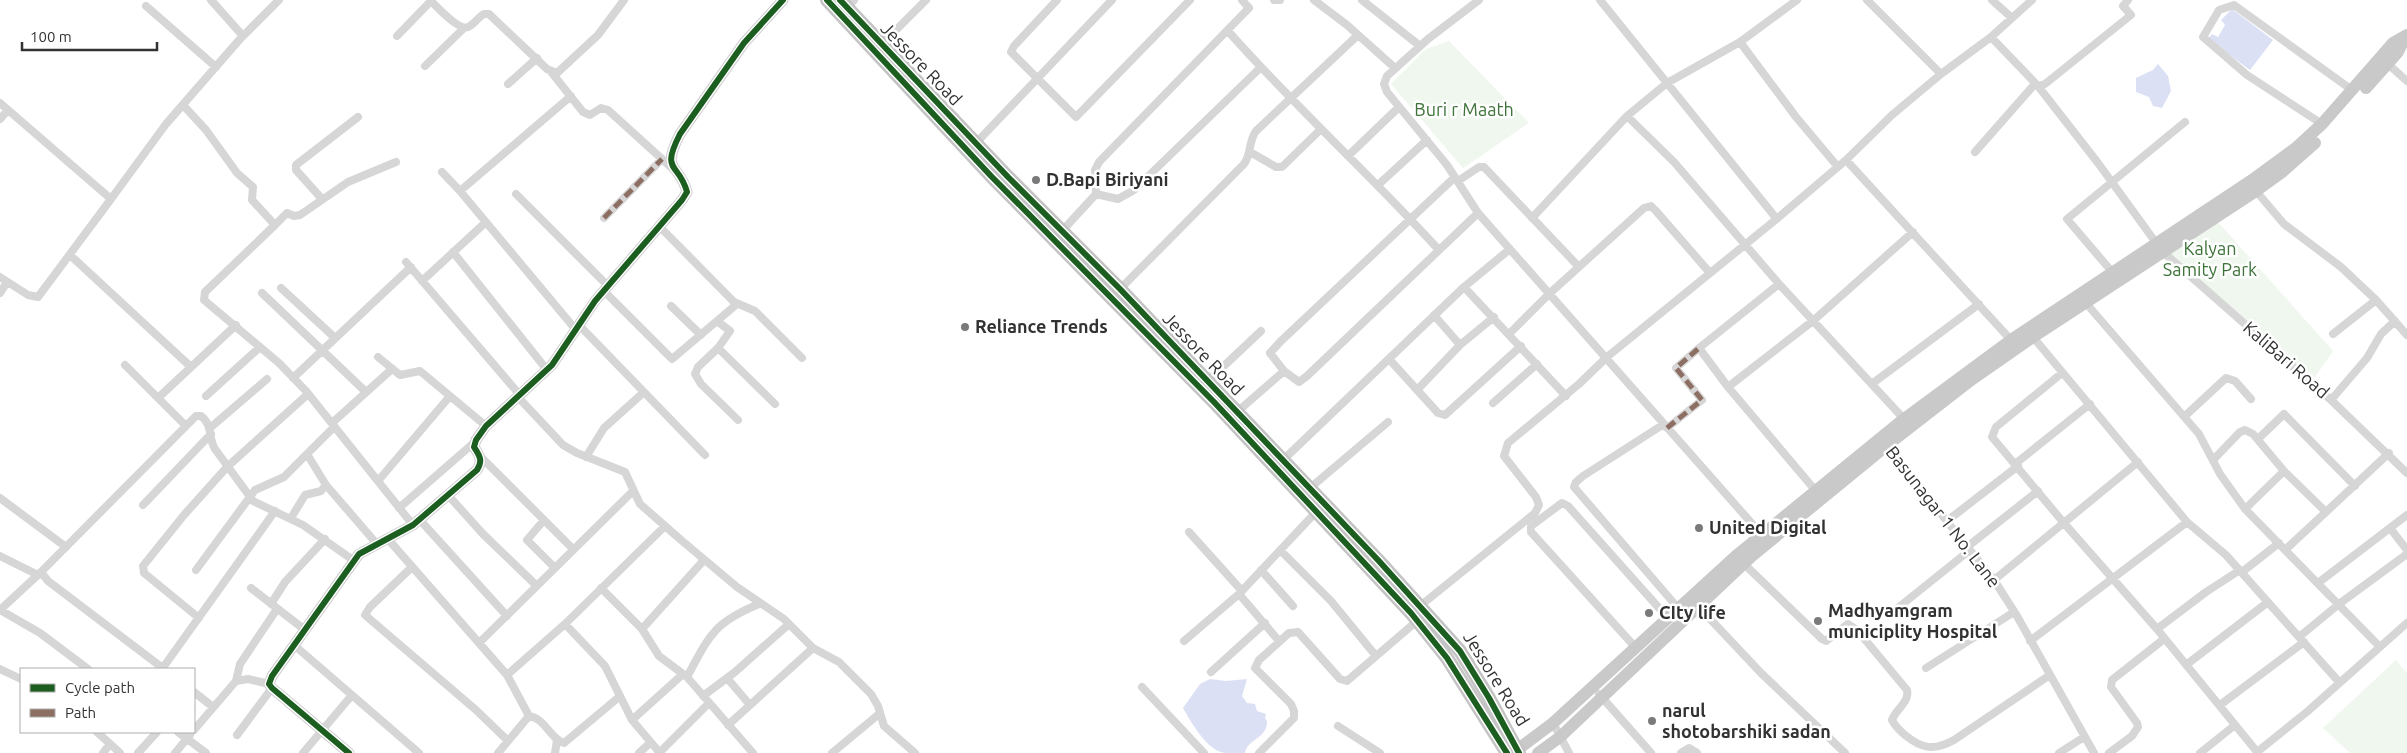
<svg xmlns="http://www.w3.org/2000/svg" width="2407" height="753" viewBox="0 0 2407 753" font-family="Ubuntu,sans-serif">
<rect width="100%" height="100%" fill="#fff"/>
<path fill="#eff7ee" d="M1449,41L1529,123L1463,168L1391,84L1426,49Z
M2217,221L2333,351L2311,383L2157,254Z
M2396,660L2407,673V753H2350L2323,728Z"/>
<path fill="#dbe0f4" d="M2232,9L2273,40L2250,70L2208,39L2212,34L2218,37L2225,25L2221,20Z
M2158,64L2168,76L2171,91L2162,108L2153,106L2149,97L2136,92V78L2153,70Z
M1210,679L1226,681L1247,679L1242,696L1247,703L1255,704L1257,711L1266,714L1265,718L1267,721C1268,738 1247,739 1245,753C1239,753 1232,753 1225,753C1207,751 1191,722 1183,708L1200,684Z"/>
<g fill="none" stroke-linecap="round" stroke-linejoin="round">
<path stroke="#d6d6d6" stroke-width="8" d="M211,0L243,36
M430,0C436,6 459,31 468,27C474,25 478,17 484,14H489L547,69L557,73L598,35L624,0
M1057,0L1014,46L1011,52L1076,117L1190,0
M1274,0H1280
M1314,0L1347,25L1395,68
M1362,0L1420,46
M1479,0L1428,39L1387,76L1384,84L1387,92L1447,165L1478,213L1762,535
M1600,0L1776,218
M1797,0L1740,42L1667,83L1627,116L1674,162L1779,284L1904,419
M1867,0L1941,74
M1992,0L2012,18
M146,6L216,67
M847,8L854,0
M1228,31C1295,107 1370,174 1438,249
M397,36L431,1
M1991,37L2038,86L2045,84L2131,15L2123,6L2128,0
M1740,42L1796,117L1838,167
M882,44L926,0
M2388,64L2407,81
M425,66L464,28
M552,73L583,112L590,115L601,108L608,110L673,169
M508,84L537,58
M2038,86L2098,163L2162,251L2331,400L2407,473
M0,103L111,199L166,124L240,39L279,0
M183,105L206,130L237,173L253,187L252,200L275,225L287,213L294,216L300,215L348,182L396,162
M0,119L8,110
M2322,124L2247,75L2203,37L2219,10L2234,5L2352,90
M976,143L1112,0
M1250,152L1276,167H1282L1321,129
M1975,152L2034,85
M1348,156L1399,107
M1846,160L2011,340
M442,172L460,191L576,330
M1458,181L1479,167H1484L1579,267
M1378,185L1427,140
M460,191L571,96
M2256,191L2284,224L2341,267L2376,300L2407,335
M516,194L608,286
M1096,194L1118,199L1134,190L1260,68
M322,199L296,170V165L358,117
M604,218L662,159
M1532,218L1627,116
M275,225L205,292L204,300L279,363L306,391L413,525
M659,226L734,302L755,311L802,358
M1062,231L1096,194L1095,170L1099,162L1249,8L1242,0
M453,252L547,370
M70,255L191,367
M406,262L519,394
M2113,273L2067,219L2185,122
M0,277L28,295L38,297L111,199
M422,281L486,222
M1779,284L1699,348L1728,387L1815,490
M1464,287L1566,396
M281,288L334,337
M1120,289L1244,164C1252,153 1248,142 1256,131L1358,35
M604,291L672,359L737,304
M0,293L7,282
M262,293L366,392
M2085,302L2199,434L2220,474L2245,509L2380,647
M671,306L701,335
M1434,315L1460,345L1494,317
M717,321L730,331L718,348L775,404
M579,325L705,455
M1509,334L1549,294L1644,208L1651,206L1656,211L1710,273
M2333,334L2376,300
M2033,337L2187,522L2226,555L2339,682
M718,348L698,367L695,374L701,384L738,420
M378,357L400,375L420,371L486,426
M1389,359L1438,413L1445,415L1521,346
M125,365L186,426
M1284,371L1270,353L1281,341L1455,177
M2062,373L1996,427L1992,437L2063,522L2157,629L2258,753
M293,378L411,267
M1208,381L1261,331
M1873,383L1979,304
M1728,387L1814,320L1913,232
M1417,390L1460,345
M206,396L260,347
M517,396L563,445L577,453L625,472L640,504L681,540L737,587L784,619L813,648L839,662L871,694L878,706L884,726L915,753
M158,398L236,325
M2331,400L2367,358L2381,334L2395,321
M1493,403L1537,364
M1237,412L1284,371L1299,382L1307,376L1478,213
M2185,416L2226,378L2235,381L2251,399
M332,423L392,369
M1664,424L1583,476L1576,482L1574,487L1678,608
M210,428L267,379
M1667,428L1702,400L1676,368L1699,348
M2258,439L2284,414L2355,486
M1885,444L1994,580L2017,616L2094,753
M481,457L573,549
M586,457L604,428L644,392
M1283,460L1464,287L1510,249
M2213,460L2240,432L2245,430L2253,434L2284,471
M2015,464L2090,404
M378,481L450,396
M326,485L376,543
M1310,488L1388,422
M447,494L483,534L537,586
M0,498L66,547
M143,505L211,434
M399,508L476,441
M2245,509L2284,471L2326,512L2389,453
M291,518L305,495L321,491L326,485L307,454
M419,519L507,616
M544,520L527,540L555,568
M1947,521L2018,466
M2390,528L2407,550
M1189,532L1242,591
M387,538L479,643L633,491
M1967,547L2038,491
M1280,550L1331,601L1376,656
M2285,550L2326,512
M0,556L38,575
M1741,561L1822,639L1826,641L1848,624L1857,630L1907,690C1910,702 1895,710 1892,720C1895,726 1899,730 1905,735C1922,749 1934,751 1954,740L2050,675
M412,567L370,607L365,615L476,710L508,741
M196,570L255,490L284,477L334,427
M1261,570L1293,606
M2242,572L2279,543
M1994,580L2138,462
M2318,583L2407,515
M251,588L305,630
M601,588L642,629L659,656L687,677L753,753
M1239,594L1279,641
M271,604L285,582L325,539
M1696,604L1761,673L1845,753
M1420,606L1535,513L1539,505L1536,497L1504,456L1508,443L1579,384L1607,357L1779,217L1846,160L1892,115L1941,74L1991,37L2032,0
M0,610L40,633L88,669
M0,610L41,572
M1889,615L1970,550
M199,618L144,573L143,566L184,515L227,467L308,394
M565,624L605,666L632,720L660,753
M642,629L704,560
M2157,629L2206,592L2240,570
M2299,637L2339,604L2407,554
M1184,641L1239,594L1316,512
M2030,641L2187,522
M479,643L507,675
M294,645L419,753
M1636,648L1531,532V526L1562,503L1568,506L1667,617
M2186,665L2268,602
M1926,668L2014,612
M0,669L21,679
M162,669L275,511
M164,669L48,581L41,572L196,416H201C213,425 208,438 215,449L253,501L303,525L353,560
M1211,672L1265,623
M687,677C710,635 713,623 759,604
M727,678L750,705
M236,681L240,664L277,609
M1142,687L1204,753
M194,692L213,707
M1599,694L1651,753
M703,696L735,672L789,624
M2220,705L2304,642
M529,716L507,675L565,624L665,526
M632,720L683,674
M1553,723L1569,753
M728,725L813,648
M1338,726L1380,753
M194,730L236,681L248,679L269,684
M97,732L120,753
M178,732L206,753
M237,735L272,688
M2257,752L2308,711L2407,623
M103,753L110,744
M138,753L157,732
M175,753L190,735
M303,753L352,695
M498,753L529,716C545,718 550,739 564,743L619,697
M555,753L557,740
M639,753L650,743
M659,753L709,703
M832,753L879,714
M1259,753L1294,718V711L1291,704L1255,668L1259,660L1289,633L1298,632L1340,679L1347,681L1417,621
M1681,753L1689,748L1697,753
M2059,753L2084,737
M2109,753L2132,736L2138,727L2137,723L2111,687L2112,680L2164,639
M2200,753L2235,725"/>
<path stroke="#cfcfcf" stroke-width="11" d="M349,753L272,688L269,684L272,676L359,554L413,525L477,470C483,461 480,456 474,447L476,440L486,426L552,365L595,301L682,200L687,192C679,162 660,173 680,134L744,43L783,0"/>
<path stroke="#c9c9c9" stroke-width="12" d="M2366,88L2398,52L2405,37
M1513,753L1553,723L1736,556L1904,419L2011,340L2252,180L2297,147L2322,124L2393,43L2407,35
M1538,753L1560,737L1753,555L1886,446L1971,380L2033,337L2256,191L2281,173L2315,143"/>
<path stroke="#c4c4c4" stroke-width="14" d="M827,0L991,176L1214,402L1411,613L1447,658L1507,753
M840,0L1008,177L1120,289L1378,560L1460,651L1489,698L1519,753"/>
<path stroke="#8d6e63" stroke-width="5" stroke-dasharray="10 5" stroke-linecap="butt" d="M604,218L662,159
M1667,428L1702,400L1676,368L1699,348"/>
<g stroke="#fff" stroke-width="9">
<path id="cycleway" d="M827,0L991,176L1214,402L1411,613L1447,658L1507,753
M840,0L1008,177L1120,289L1378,560L1460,651L1489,698L1519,753
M349,753L272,688L269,684L272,676L359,554L413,525L477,470C483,461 480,456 474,447L476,440L486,426L552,365L595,301L682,200L687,192C679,162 660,173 680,134L744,43L783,0"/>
</g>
<use href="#cycleway" stroke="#1b5e20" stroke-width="6"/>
</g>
<g fill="#7a7a7a" stroke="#fff" stroke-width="2">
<circle cx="1036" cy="180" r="5"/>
<circle cx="965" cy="327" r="5"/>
<circle cx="1699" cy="528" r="5"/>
<circle cx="1649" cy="613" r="5"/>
<circle cx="1818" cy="621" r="5"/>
<circle cx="1652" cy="721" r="5"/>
</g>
<g text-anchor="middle" stroke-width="5" stroke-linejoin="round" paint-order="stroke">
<g font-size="18" fill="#323232" stroke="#fff">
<text transform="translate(921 64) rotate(46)" y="6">Jessore Road</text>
<text transform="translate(1203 354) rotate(46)" y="6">Jessore Road</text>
<text transform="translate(2286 360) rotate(41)" y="6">KaliBari Road</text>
<text transform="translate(1943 517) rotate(52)" y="6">Basunagar 1 No. Lane</text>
<text transform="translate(1496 679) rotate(58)" y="6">Jessore Road</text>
</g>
<g font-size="18" fill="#3e733a" stroke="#fff">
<text x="1464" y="116">Buri r Maath</text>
<text x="2210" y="255">Kalyan<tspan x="2210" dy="21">Samity Park</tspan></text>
</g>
<g font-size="18" font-weight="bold" fill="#323232" stroke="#fff" text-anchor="start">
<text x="1046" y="186">D.Bapi Biriyani</text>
<text x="975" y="333">Reliance Trends</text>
<text x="1709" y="534">United Digital</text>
<text x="1828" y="617">Madhyamgram<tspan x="1828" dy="21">municiplity Hospital</tspan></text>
<text x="1659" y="619">CIty life</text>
<text x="1662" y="717">narul<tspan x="1662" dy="21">shotobarshiki sadan</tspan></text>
</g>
</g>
<rect x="20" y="668" width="175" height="65" fill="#ffffff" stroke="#adadad"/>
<rect x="30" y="684" width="25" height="8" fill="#1b5e20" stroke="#adadad"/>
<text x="65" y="693" font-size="15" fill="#323232">Cycle path</text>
<rect x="30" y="709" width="25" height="8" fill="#8d6e63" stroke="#adadad"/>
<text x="65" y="718" font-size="15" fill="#323232">Path</text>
<path d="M22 42v8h135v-8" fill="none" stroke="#323232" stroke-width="2.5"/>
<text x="30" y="42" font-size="15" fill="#323232" stroke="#ffffff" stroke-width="4" paint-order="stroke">100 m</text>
</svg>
